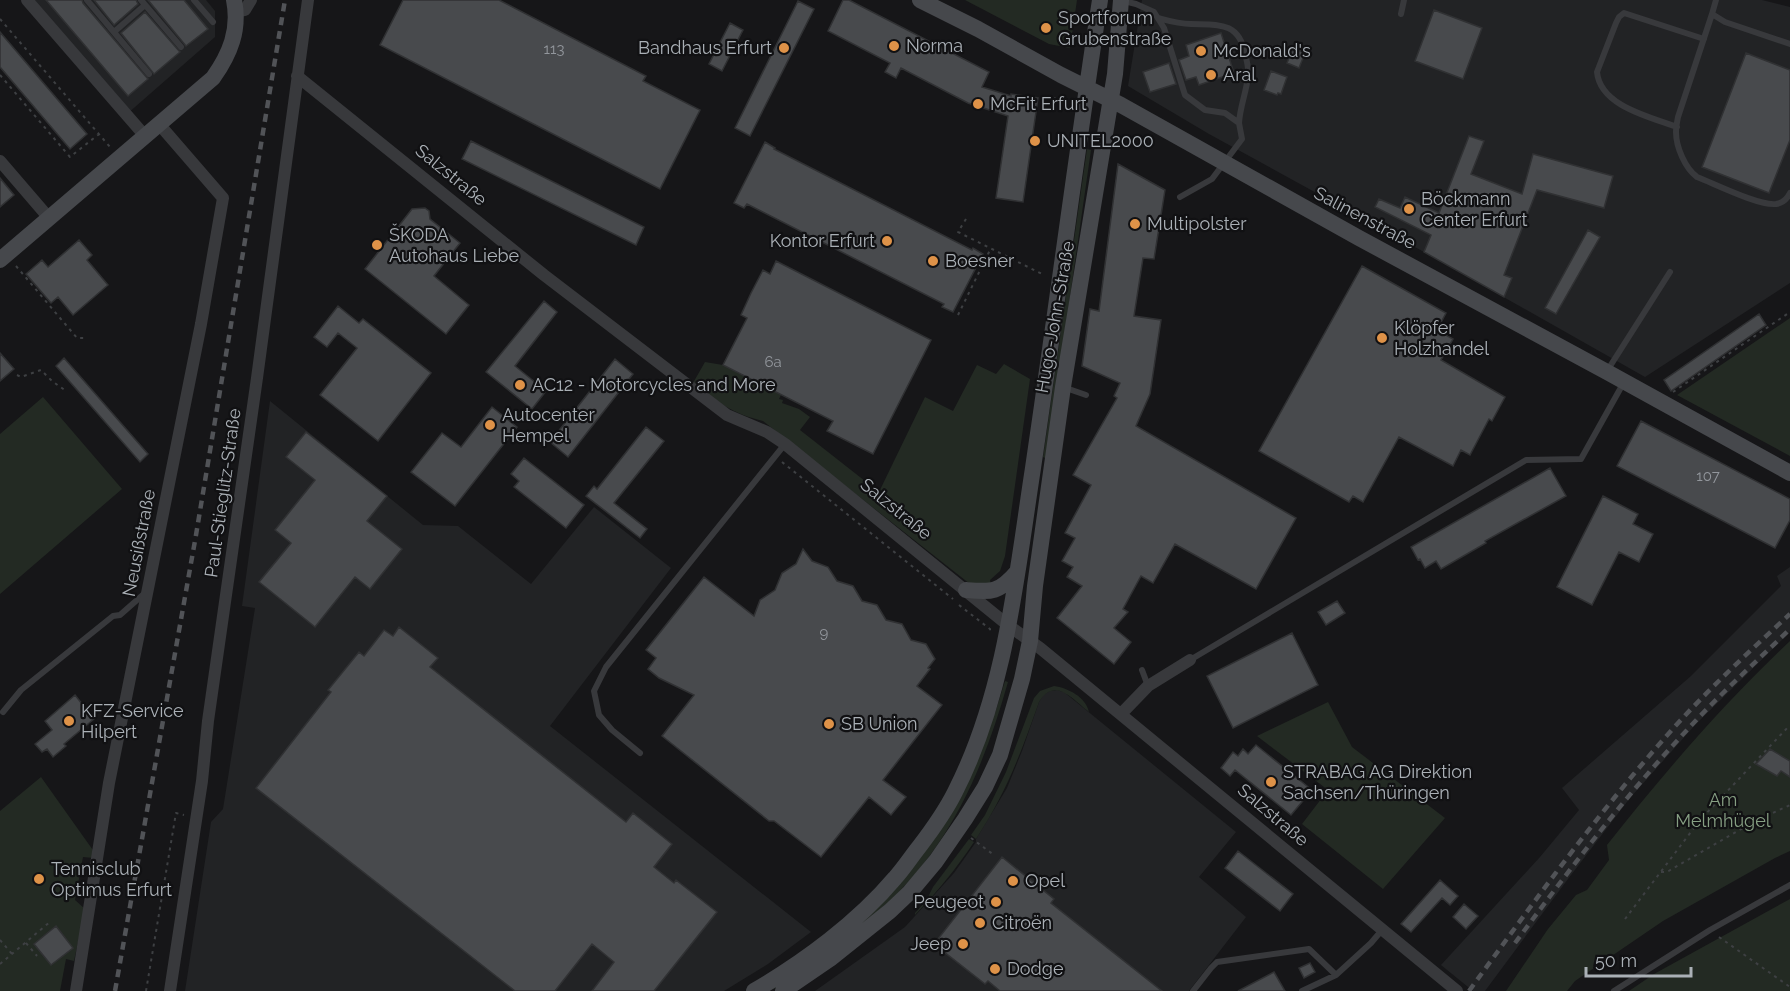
<svg xmlns="http://www.w3.org/2000/svg" width="1790" height="991" viewBox="0 0 1790 991" font-family="Raleway,sans-serif">
<rect width="100%" height="100%" fill="#161618"/>
<path fill="#222325" d="M27,0H206L215,11V37L127,114Z
M1142,0H1762L1790,7V283L1645,377L1424,252L1209,134L1128,86Z
M270,401L423,525L458,526L531,584L594,507L671,568L550,726L811,932L768,964L724,991H185L211,822L223,809L255,608L242,606Z
M1790,567V632L1696,724L1630,798L1568,879L1485,991H1473L1441,965L1540,857L1579,810L1562,788L1691,676L1781,586L1777,576Z
M1057,690L1064,692L1236,832L1199,877L1246,917L1189,991H815L905,927L954,873L976,842V839L1007,788L1022,751L1039,702L1043,695L1050,691Z"/>
<path fill="#232a23" d="M965,0H1077L1070,48L1049,44Z
M1087,149L1091,150L1047,457L1045,458L1043,457Z
M1790,318V456L1677,395Z
M705,362L723,365L781,395L779,399L783,400L782,403L799,409L810,417L800,430L879,492L925,397L953,411L977,365L996,374L1004,364L1030,379L1005,556L1000,571L990,580L991,585L970,584L763,421C733,414 716,401 693,383Z
M43,397L122,489L0,594V434Z
M1790,641V851L1775,858L1663,921L1575,981L1567,991H1506L1548,929L1576,895L1587,890L1609,860L1607,845C1664,773 1723,704 1790,641Z
M1005,681L1008,682C982,774 946,857 869,919C854,932 837,943 822,955C808,965 781,991 764,991L888,896L995,713Z
M1054,686C1068,688 1086,697 1089,712C1073,700 1055,676 1039,702C1021,753 1006,793 976,839L971,835L985,815L1006,772L1034,698L1040,691Z
M1328,702L1352,747L1445,818L1383,889L1302,824L1328,790L1257,736Z
M41,777L95,853L94,858L83,857L75,900L85,909L74,961L66,959L60,991H0V811Z
M969,839L974,842C956,869 937,892 915,915V913L926,901L933,887Z
M1790,899V991H1629L1654,974Z"/>
<path fill="#484a4d" stroke="#303133" stroke-width="1.5" d="M46,0H82L83,3L148,79L128,96Z
M94,0H136L138,4L114,25Z
M148,0H184L208,29L186,46Z
M403,0H499L646,76L643,81L700,110L660,189L380,45Z
M843,0H849L989,72L982,87L1011,96V94L1038,98L1023,202L996,198L1008,116L968,103L901,68L896,78L885,72L890,63L828,31Z
M798,1L814,9L750,136L735,128Z
M1434,10L1482,28L1463,79L1415,61Z
M145,12L180,52L154,74L121,33Z
M730,23L743,30L722,71L709,64Z
M0,32L87,134L70,149L0,67Z
M1221,33L1234,73L1199,85L1196,77L1186,80L1179,60L1189,56L1186,45Z
M1293,48L1305,53L1299,68L1287,63Z
M1746,53L1790,70V140L1769,193L1702,167Z
M1169,63L1176,84L1150,92L1143,72Z
M1271,71L1287,77L1281,94L1278,93L1277,95L1264,90Z
M1469,136L1484,141L1471,174L1522,194L1533,154L1613,176L1604,208L1537,190L1504,275L1512,278L1504,297L1424,252L1431,235L1375,207L1379,199L1400,208L1405,197L1439,213Z
M471,141L644,227L636,245L462,159Z
M765,142L775,148L774,149L972,250L973,248L983,254L953,312L942,307L944,304L747,204L744,208L734,203Z
M1118,164L1165,190L1154,259L1143,258L1134,316L1161,320L1150,394L1136,426L1296,518L1256,589L1175,544L1153,583L1141,576L1123,609L1128,612L1114,628L1131,642L1114,664L1057,618L1082,586L1067,577L1073,567L1062,561L1075,538L1065,533L1091,485L1073,475L1117,398L1114,396L1120,383L1082,366L1090,309L1099,311Z
M0,178L14,195L0,207Z
M425,208L429,211L430,219L460,243L434,276L469,305L446,334L365,269L412,209Z
M1588,230L1600,237L1556,314L1545,308Z
M79,240L92,255L87,260L108,285L73,315L58,297L51,303L26,274L42,260L48,267Z
M776,261L931,340L873,454L827,431L833,421L723,365L747,318L741,315L751,293L763,270L770,274Z
M1362,266L1446,313L1437,330L1453,339L1441,360L1505,397L1492,421L1489,419L1470,455L1461,450L1453,466L1399,437L1363,502L1353,496L1349,502L1259,451Z
M544,301L557,312L515,366L546,391L532,409L486,372Z
M338,306L359,323L363,319L431,373L378,441L320,395L357,348L338,333L327,347L314,337Z
M1759,314L1766,325L1671,391L1664,380Z
M0,353L14,369L0,381Z
M64,358L148,454L140,462L56,366Z
M615,359L633,374L568,457L550,442Z
M492,407L517,427L455,506L411,472L442,433L461,447Z
M1641,421L1790,499V520L1775,548L1617,466Z
M646,427L664,441L614,503L647,529L640,538L586,496L594,486L597,489Z
M306,432L387,496L367,521L402,549L370,589L355,577L315,627L259,582L291,543L275,530L315,480L286,457Z
M524,458L584,505L566,528L514,487L519,481L511,474Z
M1550,468L1566,496L1485,541L1486,543L1441,569L1436,561L1425,568L1420,559L1418,560L1411,547Z
M1603,496L1638,514L1633,524L1653,534L1639,562L1619,552L1592,605L1557,587Z
M803,549L812,561L828,567L837,581L853,586L862,601L877,605L886,620L902,624L911,640L926,644L935,659L928,668L930,669L917,686L942,705L883,780L906,797L891,815L869,797L821,857L774,821H769L662,736L694,695L659,678L648,669L656,658L646,650L704,577L754,616L760,600L775,590L782,573L796,564Z
M1337,601L1345,613L1326,625L1318,612Z
M399,627L438,658L430,667L626,822L633,813L672,844L654,867L674,883L676,880L717,912L654,991H592L614,962L592,944L555,991H515L256,788L331,692L328,690L359,652L364,656L384,630L393,636Z
M1292,633L1318,685L1233,728L1207,676Z
M75,695L94,719L64,744L66,746L53,757L47,749L42,752L35,744L52,730L45,721Z
M1256,745L1312,790L1291,815L1235,770L1230,776L1221,768L1233,752L1238,756L1243,749L1248,754Z
M1770,749L1790,761V777L1781,771L1777,776L1756,764Z
M1238,851L1293,894L1280,911L1225,868Z
M1002,857L1054,899L1051,903L1162,991H1000L988,981L985,984L934,944Z
M1440,880L1458,896L1450,905L1442,898L1411,932L1401,924Z
M1464,904L1478,916L1466,929L1453,917Z
M56,926L73,948L51,965L34,944Z
M1310,963L1315,972L1304,978L1299,968Z
M1274,972L1285,991H1238Z"/>
<g fill="none" stroke-linecap="round" stroke-linejoin="round">
<path stroke="#3e4043" stroke-width="2" stroke-dasharray="3 4.5" stroke-linecap="butt" d="M0,19L110,147
M0,75L70,157L99,134
M1051,107L1057,94
M966,219L958,232L1044,275
M16,266L77,338H86
M958,315L990,250
M17,375L21,377L41,370L52,381L66,391
M1673,392L1790,312
M782,462L953,599
M959,605L990,629V633
M971,838L994,855
M1661,872H1667L1753,822L1790,805
M1625,919L1700,820L1790,725
M1719,937L1790,987
M0,940L12,954
M26,943L37,956
M0,964L51,921
M146,991L176,813L184,815"/>
<path stroke="#38393c" stroke-width="6" d="M87,0L149,74
M141,0L181,47
M194,0L213,22
M1716,0L1712,14L1725,22L1790,44
M1124,1L1136,4L1154,12L1164,28L1185,95L1205,110L1225,113L1239,123L1242,139L1212,179L1180,197
M1401,14L1404,0
M1712,14L1678,117C1677,122 1676,127 1676,132C1676,147 1685,168 1697,177C1715,184 1759,206 1776,204C1783,203 1787,199 1790,193
M1158,18C1169,21 1179,24 1191,24C1217,25 1239,21 1245,54C1247,61 1249,70 1248,77C1246,93 1240,107 1239,123
M114,32L145,5
M1677,127C1650,117 1600,106 1597,72L1616,23L1619,17L1624,13L1704,39
M1607,371L1670,272
M1063,387L1086,395
M1190,660L1526,460L1581,459L1624,382
M1142,670L1148,686
M3,712L21,690L113,616L120,615L145,593
M640,753L612,730L599,715L594,691L606,667L785,444
M1193,991L1211,968L1217,962L1309,949L1336,975
M1302,991L1336,975L1371,943L1382,930
M1614,991L1710,930L1790,885"/>
<path stroke="#38393c" stroke-width="12" d="M27,0L145,136
M236,12L245,10L251,0
M297,76L544,275L727,415L767,432L785,444L1009,626L1040,648L1457,991
M0,161L49,218
M1121,714L1148,686L1190,660
M76,991L109,783L201,324L223,198L159,124
M170,991L202,781L208,721L257,378L308,0"/>
<path stroke="#46484c" stroke-width="16" d="M920,0L978,29L1061,75L1121,105L1359,238L1607,372L1790,473
M0,260L213,78C230,54 240,30 234,0
M966,590C992,592 999,593 1017,572
M754,991C804,962 858,922 895,878C904,868 911,857 919,847C932,830 945,812 955,792C1006,692 1016,578 1033,468C1056,312 1076,156 1100,0
M783,991L830,959L890,911L910,892L936,861L965,819L985,787L1000,755L1022,679L1030,641L1035,586L1063,387L1115,74L1121,0"/>
<path stroke="#515357" stroke-width="4.5" stroke-dasharray="8 6" stroke-linecap="butt" d="M1515,943C1570,869 1625,796 1688,729C1720,694 1756,662 1790,629
M115,991L196,535L285,0
M1469,991C1536,899 1602,807 1679,722C1714,684 1752,649 1790,614"/>
</g>
<g fill="#de9248" stroke="#111113" stroke-width="2">
<circle cx="1046" cy="28" r="6"/>
<circle cx="894" cy="46" r="6"/>
<circle cx="784" cy="48" r="6"/>
<circle cx="1201" cy="51" r="6"/>
<circle cx="1211" cy="75" r="6"/>
<circle cx="978" cy="104" r="6"/>
<circle cx="1035" cy="141" r="6"/>
<circle cx="1409" cy="209" r="6"/>
<circle cx="1135" cy="224" r="6"/>
<circle cx="887" cy="241" r="6"/>
<circle cx="377" cy="245" r="6"/>
<circle cx="933" cy="261" r="6"/>
<circle cx="1382" cy="338" r="6"/>
<circle cx="520" cy="385" r="6"/>
<circle cx="490" cy="425" r="6"/>
<circle cx="69" cy="721" r="6"/>
<circle cx="829" cy="724" r="6"/>
<circle cx="1271" cy="782" r="6"/>
<circle cx="39" cy="879" r="6"/>
<circle cx="1013" cy="881" r="6"/>
<circle cx="996" cy="902" r="6"/>
<circle cx="980" cy="923" r="6"/>
<circle cx="963" cy="944" r="6"/>
<circle cx="995" cy="969" r="6"/>
</g>
<g text-anchor="middle" stroke-width="4.5" stroke-linejoin="round" paint-order="stroke">
<g font-size="15" fill="#92969c">
<text x="554" y="54">113</text>
<text x="773" y="367">6a</text>
<text x="1708" y="481">107</text>
<text x="824" y="638">9</text>
</g>
<g font-size="18" fill="#aab0b6" stroke="#111113" text-anchor="start">
<text x="1058" y="24">Sportforum<tspan x="1058" dy="21">Grubenstraße</tspan></text>
<text x="906" y="52">Norma</text>
<text x="772" y="54" text-anchor="end">Bandhaus Erfurt</text>
<text x="1213" y="57">McDonald's</text>
<text x="1223" y="81">Aral</text>
<text x="990" y="110">McFit Erfurt</text>
<text x="1047" y="147">UNITEL2000</text>
<text x="1421" y="205">Böckmann<tspan x="1421" dy="21">Center Erfurt</tspan></text>
<text x="1147" y="230">Multipolster</text>
<text x="389" y="241">ŠKODA<tspan x="389" dy="21">Autohaus Liebe</tspan></text>
<text x="875" y="247" text-anchor="end">Kontor Erfurt</text>
<text x="945" y="267">Boesner</text>
<text x="1394" y="334">Klöpfer<tspan x="1394" dy="21">Holzhandel</tspan></text>
<text x="532" y="391">AC12 - Motorcycles and More</text>
<text x="502" y="421">Autocenter<tspan x="502" dy="21">Hempel</tspan></text>
<text x="81" y="717">KFZ-Service<tspan x="81" dy="21">Hilpert</tspan></text>
<text x="841" y="730">SB Union</text>
<text x="1283" y="778">STRABAG AG Direktion<tspan x="1283" dy="21">Sachsen/Thüringen</tspan></text>
<text x="51" y="875">Tennisclub<tspan x="51" dy="21">Optimus Erfurt</tspan></text>
<text x="1025" y="887">Opel</text>
<text x="984" y="908" text-anchor="end">Peugeot</text>
<text x="992" y="929">Citroën</text>
<text x="951" y="950" text-anchor="end">Jeep</text>
<text x="1007" y="975">Dodge</text>
</g>
<g font-size="18" fill="#aab0b6" stroke="#111113">
<text transform="translate(451 175) rotate(39)" y="6">Salzstraße</text>
<text transform="translate(1365 218) rotate(28)" y="6">Salinenstraße</text>
<text transform="translate(1055 317) rotate(-80)" y="6">Hugo-John-Straße</text>
<text transform="translate(223 493) rotate(-82)" y="6">Paul-Stieglitz-Straße</text>
<text transform="translate(896 509) rotate(39)" y="6">Salzstraße</text>
<text transform="translate(139 543) rotate(-79)" y="6">Neusißstraße</text>
<text transform="translate(1273 815) rotate(40)" y="6">Salzstraße</text>
</g>
<g font-size="18" fill="#869f83" stroke="#111113">
<text x="1723" y="806">Am<tspan x="1723" dy="21">Melmhügel</tspan></text>
</g>
</g>
<path d="M1586 967v9h105v-9" fill="none" stroke="#aab0b6" stroke-width="3"/>
<text x="1595" y="967" font-size="18" fill="#aab0b6" stroke="#111113" stroke-width="4.5" paint-order="stroke">50 m</text>
</svg>
